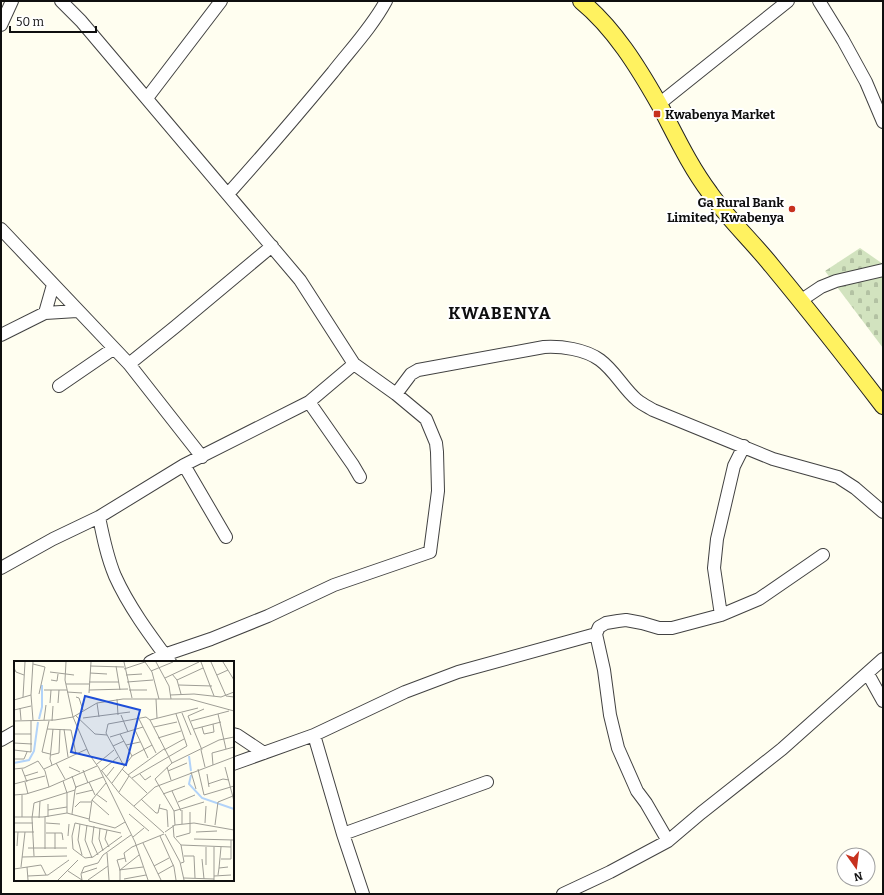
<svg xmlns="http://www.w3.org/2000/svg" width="884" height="895" viewBox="0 0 884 895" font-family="Bitter,serif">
<defs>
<pattern id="cemetery-stones" width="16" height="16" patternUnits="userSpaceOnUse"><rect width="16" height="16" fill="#d2e3bf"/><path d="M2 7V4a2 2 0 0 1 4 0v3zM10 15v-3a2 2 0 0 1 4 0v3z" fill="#b3c2a3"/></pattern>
</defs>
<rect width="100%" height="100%" fill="#fffef0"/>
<path fill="url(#cemetery-stones)" d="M860,248L883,264V348L825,271Z"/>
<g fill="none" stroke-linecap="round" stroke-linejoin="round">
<g stroke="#424242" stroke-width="14">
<path id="minor" d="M61,1L81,21L300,280L354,364L396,394L426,419L436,443L437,452L438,491L430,552L334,585L268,616L211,639L164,655L150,662
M819,1L843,40L866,82L883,122
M1,25L12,1
M147,98L221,1
M659,104L788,1
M228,194C264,154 299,113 333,72C351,49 372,27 386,1
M1,229L129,364L202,457
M800,301L821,287L836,281L883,270
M45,313L53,285
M1,335L45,313L77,311
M129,364L175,327L272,246
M59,386L113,349
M396,394L411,374L418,370L544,347C561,346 585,349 600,360C615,371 623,388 637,400C642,404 648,407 653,410L773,459L838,477L855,488L883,512
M309,402L353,465L360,477
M184,465L226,537
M99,517C103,537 107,557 115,576C129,607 150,635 170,662
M1,568L53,539L99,517L184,465L309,402L354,364
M721,615L714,568L717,539L734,466L744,446
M596,634L604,670L610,715L618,748L637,791L646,803L668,841
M868,674L883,701
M233,734L237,735L264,753
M314,735L343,834L363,894
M1,740L15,732
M233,764L314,735L405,692L458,672L596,634L599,627L606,623L618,621L626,620L642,623L659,628H672L721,615L759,599L823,555
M343,834L487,782
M563,894L610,872L668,841L701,813L782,749L883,659"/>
</g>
<g stroke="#202020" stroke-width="18">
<path id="major" d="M581,1C614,28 638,67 659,104C675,134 689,165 710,193C728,219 752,241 772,266C810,312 847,359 883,406"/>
</g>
<use href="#minor" stroke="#fff" stroke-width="12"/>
<use href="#major" stroke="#fff260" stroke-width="16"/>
</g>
<g fill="#c7311e" stroke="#fff" stroke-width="1.5">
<rect x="653" y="110" width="8" height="8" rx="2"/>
<circle cx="792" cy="209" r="4"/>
</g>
<g text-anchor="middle" stroke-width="4" stroke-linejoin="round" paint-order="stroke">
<g font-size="13" font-weight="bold" fill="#0f0f0f" stroke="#fff" text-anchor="start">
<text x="665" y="119">Kwabenya Market</text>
<text x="784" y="207" text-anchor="end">Ga Rural Bank<tspan x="784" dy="15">Limited, Kwabenya</tspan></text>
</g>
<g font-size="17" font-weight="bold" letter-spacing="1" fill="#0f0f0f" stroke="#fff">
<text x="500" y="319">KWABENYA</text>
</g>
</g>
<g transform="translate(14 661)">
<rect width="220" height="220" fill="#fffef0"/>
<path fill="none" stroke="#b2d3f9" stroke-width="2" d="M25,58L28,46V24M175,95L177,110M0,102L15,99L20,90L24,61M177,114L175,123L188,137L220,148"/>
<path fill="none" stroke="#9f9e96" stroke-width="1" d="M52,1L51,19L59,56L75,93L85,107L121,181L134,219M110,1L118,37M131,1L138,11L145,38M142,1L155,25L157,38M187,1L200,35M197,1L212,35L220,36M209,1L220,19M19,3L31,6L25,33M76,5L110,6M102,5L106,29M0,7L2,11L10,14M110,8L131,1M137,10L159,1M36,11L60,14M76,12L93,13M158,13L163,19L167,33M112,14L128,13M203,14L214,9M151,17L185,1M37,19L43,20L44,13M163,19L189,7M75,21H105M113,21L139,19M52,23H75M165,24L198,25M30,29H53M75,29L114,28M115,29H133M53,31L68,32M75,32L77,1M156,34L180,33L207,36L220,31M9,36L11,1M62,36L65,37L69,49M103,38L104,54M142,38L143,57M0,39L17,34M36,42L37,29M44,42L45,29M83,42L85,56M6,47L7,59M0,49L17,45M168,52L177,74M204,53L212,88M61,54L81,73L93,74M107,54L114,71M59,56L83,42L109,38H176L220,50M69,57L116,51M125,58L142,92M19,59L17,34L19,1M30,59L32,44M136,59L184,47M0,60L41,59L59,56M35,60L28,91L36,93M38,60L39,45M177,60L215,50M140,66L163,61M188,66L190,73L200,71L199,63M33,68L57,69L62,93M50,68L54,96M180,68L207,61M121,69L134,97M0,73H17M106,73L118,95M96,76L129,66M144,77L167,70M0,82L18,83M112,84L126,81M99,85L110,80M0,89L17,91V59M150,89L170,78M187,89L191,106M188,89L174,55L190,48M37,94L45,92L46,68M0,98H10L13,91M42,102L51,118M83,103L100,89M38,104L36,98L39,68M199,104L198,92L220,86M110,105L92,72L94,63L132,56L136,59L158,102M55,106L66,111M153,106L157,119M211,106L220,140M0,108L10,107L24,100L31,110L35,126M8,108L13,121M30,108L73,88M108,108L133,132M184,108L190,134L220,125M69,109L74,122M87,110L104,96M88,110L106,133L150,172M154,110L173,102M177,111L182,128M126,113L131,119L137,115M193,113L195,126M114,114L150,88M11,115L24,111M58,115L62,127M92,116L100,106M118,117L173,85L162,53M49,120L53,132M11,121L14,133M75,121L81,134M92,122L78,139L75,160L101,167L111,161M98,122L118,95L138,84M0,123L31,115M194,123L209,118L215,119M158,130L167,150M105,131L115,115M62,133L79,129M82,133L93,141M149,133L171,125M0,134L12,133L35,126L83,105M8,134V156M127,138L142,152H144L146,143M78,139L95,154M164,141L181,134M120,145L141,126L220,96M61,146L66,141H77M145,147L153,149L154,166M34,149L53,146M160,150L190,141M53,152V132M0,153V134M58,153L61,129M115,153L135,170M0,156H29L53,152L75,158M34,156V143M18,157L20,142L61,129L62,126L89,116M18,157L20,195M25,157L26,140M0,162H19M32,162L46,163M191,162L192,145M66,163L64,179L68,194M168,163V149M73,164L71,179L78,197M159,164L160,176L167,184L217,186M161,164L160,150L141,118L158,102L205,79L220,76M201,164L204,141L219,135M80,165L78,181L84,194M86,167L85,178L89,190M93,169L91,178L95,186M0,171H20M151,171L161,164L180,162L220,169M182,171L203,170M32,172H48L49,179M41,172V188M107,172L61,162L58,175L59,188L71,197L79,196L108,175M151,173L166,201L170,219M54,175L55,163M146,175L160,206L162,219M119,176L130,167M162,176L176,172V151M180,178L220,179M129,182L147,219M3,185L4,171M14,187H53M31,188V156M170,195H180L181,217M8,196L53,195M111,197L110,192L118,186L150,173M188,198L190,218M207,198H217V179M167,202L170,201L167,184M192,204V186M94,205L95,219M140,205L155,197M7,206L11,171M13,206L14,219M205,207L207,186M0,208L27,204L32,214M105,209L129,206M106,209L103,199L111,197L112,201M54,210L68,219M68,212L83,207M144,213L160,204M204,214L205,207L214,206M14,215L34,214L55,199M200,215L217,214M170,217L200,218M110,218L132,214M44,219L64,199M68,219L67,213L70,206L84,202L89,194L117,174M74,219L94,205L93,192M106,219V209L125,194M200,219V186"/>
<path fill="#1d4ed8" fill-opacity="0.15" stroke="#1d4ed8" stroke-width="2" d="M71,35L126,49L112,104L57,91Z"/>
<rect width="220" height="220" fill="none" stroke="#0f0f0f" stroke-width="2"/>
</g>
<rect width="884" height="895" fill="none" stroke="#0f0f0f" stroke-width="4"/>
<g transform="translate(856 867) rotate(166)"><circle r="19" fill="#ffffff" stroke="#9f9f9f"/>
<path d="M0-3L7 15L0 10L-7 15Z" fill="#c7311e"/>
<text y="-6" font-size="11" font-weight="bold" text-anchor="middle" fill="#0f0f0f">N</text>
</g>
<path d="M10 26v6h86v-6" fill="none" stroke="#0f0f0f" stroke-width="2"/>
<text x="16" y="26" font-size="12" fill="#0f0f0f" stroke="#ffffff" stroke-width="3" paint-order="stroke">50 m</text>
</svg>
